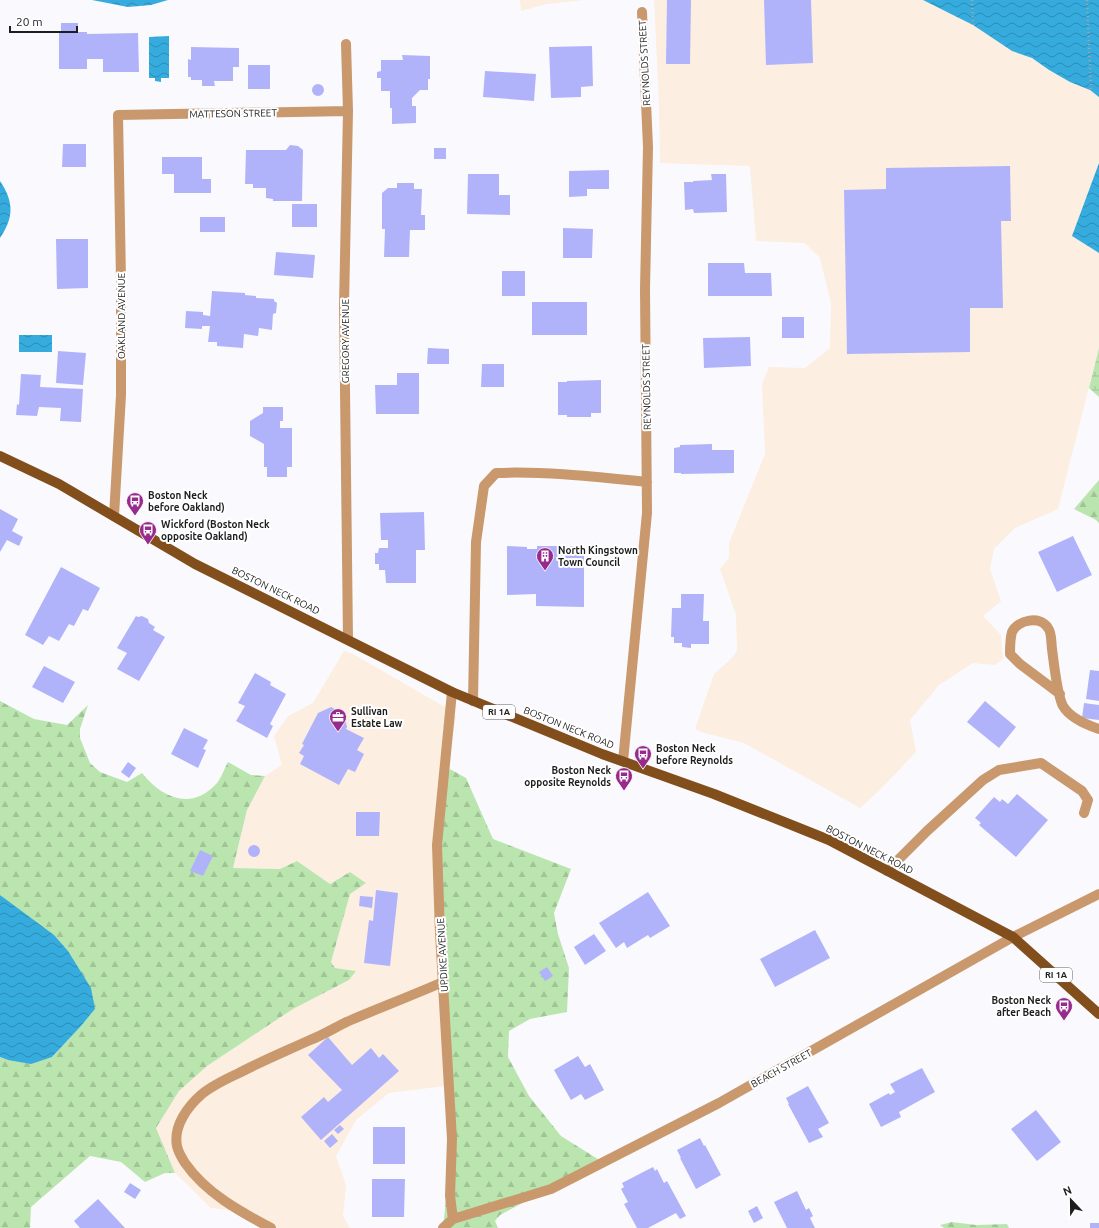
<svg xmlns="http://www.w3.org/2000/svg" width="1099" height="1228" viewBox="0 0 1099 1228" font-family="Ubuntu,sans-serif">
<defs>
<pattern id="forest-firs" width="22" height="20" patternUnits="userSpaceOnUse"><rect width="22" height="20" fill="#bbe5af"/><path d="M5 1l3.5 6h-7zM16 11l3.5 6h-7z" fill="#a0c496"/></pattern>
<pattern id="wetland-marsh" width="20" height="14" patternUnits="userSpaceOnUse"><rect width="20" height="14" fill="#bbe5af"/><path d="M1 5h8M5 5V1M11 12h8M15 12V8" fill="none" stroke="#a0c496"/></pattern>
<pattern id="water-waves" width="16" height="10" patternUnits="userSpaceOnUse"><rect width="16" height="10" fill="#36acde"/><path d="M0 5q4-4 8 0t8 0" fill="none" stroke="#2d8bb3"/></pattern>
</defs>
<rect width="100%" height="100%" fill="#fafafe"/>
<path fill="#fceee0" d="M520,0H585L546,4L521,11Z
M654,0H923L973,25L1012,51L1032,58L1049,71L1070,82L1090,90L1099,97V163L1072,236L1099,253V348L1058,509L1015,528L994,549L990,569L1001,601L983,616L1001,635L1003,659L995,665L973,663L939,685L910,720L916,752L879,791L860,808L744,743L704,733L695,729L714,674L732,658L737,651L736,615L720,569L729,558V543L765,454L762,384L769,367L805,368L830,348L831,303L820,258L805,243L756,241L750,166L660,163L659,104Z
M344,651L353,654L452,711L456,717L450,751V769L445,782V1086L389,1093L356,1120L336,1156L346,1185L343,1216L350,1228H273L245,1212L211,1208L175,1173L156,1128L179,1091L207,1066L293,1009L349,980L356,971L335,968L331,962L350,894L366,883L350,872L330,884L297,861L280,869L233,868L247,810L265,776L282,765L274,736L288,716L313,703Z"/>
<path fill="url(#forest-firs)" d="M1099,480V523L1096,520L1074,509Z
M0,701L34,719L67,725L88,705L80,729V738L90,763L100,772L127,782L142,773C162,798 191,811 216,784C221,779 224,769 228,762L251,775L265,776L247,810L233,868L280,869L297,861L330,884L350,872L366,883L350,894L331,962L335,968L356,971L349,980L293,1009L207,1066L179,1091L156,1128L175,1173H165L145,1182L121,1162L90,1156L31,1207L30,1228H0V1057L8,1060L52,1057L81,1026L95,1009L0,895Z
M450,769L466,778L493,839L571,869L554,913L558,934L569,968L567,1012L530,1019L509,1031L508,1057L529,1096L561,1136L601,1161L500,1215L495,1221L498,1228H443L451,1150L434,847L445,782Z
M952,1222L976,1225L1007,1224L1009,1228H944L940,1225Z"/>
<path fill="url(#wetland-marsh)" d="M1099,348V397L1089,388Z"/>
<path fill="url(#water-waves)" d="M92,0H168L151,5L128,7Z
M923,0H1099V97L1090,90L1070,82L1049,70L1032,58L1012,51L973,25Z
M169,36V78H161V82L155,81V78H149V37Z
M1099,163V253L1072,236Z
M0,181C14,202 14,217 0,238Z
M19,335H52V352H19Z
M0,895L54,935L68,951L91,988L95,1009L81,1026L52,1057L31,1064L8,1060L0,1057Z"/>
<path fill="#b1b3fa" d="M667,0H691L690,64H666Z
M764,0H811L813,63L766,65Z
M61,23H78V32H87V34L138,33L139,72H103V59H87V69H59V33L61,32Z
M592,46L593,86L581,87V97L551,98L549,47Z
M191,47L239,48V67H233V81H214L215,86H202V80H191V77H188V59L191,60Z
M402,55L430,56V79H428V90H420L412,98V106H416V123L392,124V108H390V91H381V78H377V72L381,71V60H403Z
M248,65H270V89H248Z
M485,71L536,74L534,101L483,97Z
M312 90a6 6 0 1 1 12 0a6 6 0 1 1-12 0Z
M63,144H86V167H62Z
M290,145L298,146L303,150L302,201H273V199L266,198V188H253V184H245L246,150H286Z
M434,148H446V159H434Z
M162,157H202V179H211V193H174V174H162Z
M1010,166L1011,221H1001L1003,308H970V352L847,354L844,190L886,189V168Z
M609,170V189H587V196L569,197V171Z
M468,174H499V195H510V215L467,214Z
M711,174H726L727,212L694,213L693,209L685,210L684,182H693V181L712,180Z
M397,183H414V189H422L421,215H425V230H410L409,257H384L385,229H382V193L388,188H397Z
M292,204H317V227H292Z
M200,217H225V232H200Z
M563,228L593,229L592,258H563Z
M56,239H88V288L57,289Z
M276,252L315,255L313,278L274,275Z
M708,263H744L745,273H771L772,296H708Z
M502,271H525V296H502Z
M212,291L245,293V295L256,296V298L274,299V301L277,303L276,313L273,314L272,330L259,328L258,336L244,334L243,348L217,346V342H208L210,326H202V329L185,328L186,311L203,312V315L210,316Z
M532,302H587V335H532Z
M782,317H804V338H782Z
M750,337L751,366L704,368L703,338Z
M428,348L449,349V364H427Z
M58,351L86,353L83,385L56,383Z
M482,364H504V387H481Z
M397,373H419V414H376L375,385H397Z
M21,374L41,375L40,387L83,389L81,422L60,421L61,408L39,407L37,416L16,415L17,404L19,405Z
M601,380V413H591V417H567V415H558V382H567V381Z
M263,407H283V421H280V428H292V467H287V477H267V467H264V444L250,436V421L263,413Z
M712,444V450H734V473L681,474V473H674V448L680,447V445Z
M0,509L18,519L12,531L23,537L19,546L7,540L0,552Z
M424,512L425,550H416V583H386L385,570H379V564H375V553H378L379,548H388V540H381L380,513Z
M1073,536L1092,575L1057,592L1038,552Z
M507,546L527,547V549H537V546H584V607L536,606V594L507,595Z
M61,567L100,588L88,611L83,609L74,626L69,624L59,641L49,636L43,645L25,635Z
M681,594H704L703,621H709V644H691V648L682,647V643H674V637H671L672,608H681Z
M136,616L138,617L142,616L148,619L149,623L155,627L153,630L165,637L139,681L117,669L127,653L117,648Z
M44,666L75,682L63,703L32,687Z
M1090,670L1099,671V701L1086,699Z
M255,673L271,682L270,685L286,694L270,724L273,726L267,738L236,721L245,706L238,703Z
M985,701L1016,727L999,748L967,722Z
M1084,703L1099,705V720L1082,718Z
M331,707L344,714L347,727L346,729L364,738L357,750L364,754L355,772L348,769L339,785L300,764L304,756L299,753L304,745L302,744L318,713Z
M184,728L208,740L203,749L206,750L198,768L171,754Z
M128,762L136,768L129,778L121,772Z
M1017,794L1048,820L1016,857L979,825L981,823L975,818L994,797L1000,802L1002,799L1008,804Z
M356,812H380L379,836H356Z
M248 851a6 6 0 1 1 12 0a6 6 0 1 1-12 0Z
M200,850L213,856L203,876L190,871Z
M376,890L398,893L390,966L364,963L369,920L373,921Z
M648,892L670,926L650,938L648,935L627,948L624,942L616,948L599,923Z
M360,896L373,897L372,908L359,906Z
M815,930L830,958L775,987L760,959Z
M594,934L606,951L585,965L574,947Z
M547,967L553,976L545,981L539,972Z
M328,1037L352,1065L371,1048L379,1058L383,1054L399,1071L321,1140L301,1117L324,1097L328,1102L342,1090L308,1055Z
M578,1056L585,1067L590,1064L604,1090L585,1100L581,1094L571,1100L554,1070Z
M922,1068L935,1092L899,1112L901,1117L881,1127L869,1104L889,1093L890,1095L895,1092L890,1084Z
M808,1086L829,1123L818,1129L823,1137L809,1143L788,1104H789L786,1098Z
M1036,1110L1061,1142L1037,1161L1011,1129Z
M340,1125L344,1129L338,1134L334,1130Z
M373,1127H405V1164H373Z
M332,1134L338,1141L330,1148L324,1141Z
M700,1138L704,1146L705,1145L721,1175L696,1189L680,1158H681L677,1150Z
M653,1167L655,1171L657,1169L664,1183L667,1181L686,1216L680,1219L676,1213L648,1228H637L624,1204L628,1202L621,1189L624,1187L622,1183Z
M372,1179H405L404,1217H372Z
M130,1183L141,1190L135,1199L124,1192Z
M797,1191L806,1210L809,1208L813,1216L810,1218L815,1228H787L774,1202Z
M98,1199L125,1228H80L74,1221Z
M757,1206L763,1218L754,1223L748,1211Z
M1090,1223H1099V1228H1090Z"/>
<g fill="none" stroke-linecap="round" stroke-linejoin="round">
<path stroke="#a5a5a7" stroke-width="2.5" stroke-dasharray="1 3" stroke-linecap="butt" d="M972,0L973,25
M1087,0L1091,91"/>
<path stroke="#ca986d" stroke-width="10" d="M346,44L348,111L344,306L348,639
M114,516L121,395V280L118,115L348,111
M452,692L437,845L440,933L452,1139L450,1196L453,1219
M1060,694L1020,664L1010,654C1010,647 1010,639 1012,632C1018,620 1040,615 1048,628C1052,633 1051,642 1052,649C1054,663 1057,695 1063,706C1070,718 1087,725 1099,729
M473,701L476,542L484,486L496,473C547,471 597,477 647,482
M623,761L647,513L645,289L648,147L642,12
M887,871L927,831L983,780L999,770L1041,763L1082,791L1088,800L1084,813
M271,1228C239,1211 206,1193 185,1163C182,1158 178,1152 177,1146C173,1126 188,1106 202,1094C213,1085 226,1079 239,1073C262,1061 286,1051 310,1040C324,1035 337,1026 351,1020C382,1007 413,995 443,982
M443,1228L453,1219L551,1189L719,1103L1013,937L1099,894"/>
<path stroke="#824f1c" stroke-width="10" d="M0,456L59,484L195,564L452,692L602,754L714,794L829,840L1013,937L1099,1014"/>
</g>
<defs>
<g id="bus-pin" transform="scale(0.9)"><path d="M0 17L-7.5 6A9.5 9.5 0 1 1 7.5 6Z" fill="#972b8c" stroke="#fff"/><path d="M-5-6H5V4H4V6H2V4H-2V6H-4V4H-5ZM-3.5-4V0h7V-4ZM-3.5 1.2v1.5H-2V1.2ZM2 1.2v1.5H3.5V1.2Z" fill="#fff"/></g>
<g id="building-pin" transform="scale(0.9)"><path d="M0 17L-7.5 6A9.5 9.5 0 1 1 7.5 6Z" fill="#972b8c" stroke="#fff"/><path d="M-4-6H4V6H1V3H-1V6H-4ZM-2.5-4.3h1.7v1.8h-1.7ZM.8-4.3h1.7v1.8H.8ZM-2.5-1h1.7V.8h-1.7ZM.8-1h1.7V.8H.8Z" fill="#fff"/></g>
<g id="office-pin" transform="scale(0.9)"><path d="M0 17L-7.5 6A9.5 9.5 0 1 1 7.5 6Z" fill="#972b8c" stroke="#fff"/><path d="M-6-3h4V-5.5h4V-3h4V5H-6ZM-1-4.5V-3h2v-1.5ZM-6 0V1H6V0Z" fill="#fff"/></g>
</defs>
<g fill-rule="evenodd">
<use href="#bus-pin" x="135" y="501"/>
<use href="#bus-pin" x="148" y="530"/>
<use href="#building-pin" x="545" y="556"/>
<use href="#office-pin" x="338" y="717"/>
<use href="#bus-pin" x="643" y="754"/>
<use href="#bus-pin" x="624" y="776"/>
<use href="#bus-pin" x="1064" y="1006"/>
</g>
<g text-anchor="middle" stroke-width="4" stroke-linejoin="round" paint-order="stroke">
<g fill="#fff" stroke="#626262" stroke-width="1">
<rect x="483" y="705" width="32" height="14" rx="3"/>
<rect x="1040" y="968" width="32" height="14" rx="3"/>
</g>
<g font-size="9" font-weight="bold" fill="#1e1e1f">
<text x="499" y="715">RI 1A</text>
<text x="1056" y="978">RI 1A</text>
</g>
<g font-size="10" fill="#1e1e1f" stroke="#fff">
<text transform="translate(644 63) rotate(-93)" y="4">REYNOLDS STREET</text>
<text transform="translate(233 113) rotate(-1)" y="4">MATTESON STREET</text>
<text transform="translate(121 316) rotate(-90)" y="4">OAKLAND AVENUE</text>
<text transform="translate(345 341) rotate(-90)" y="4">GREGORY AVENUE</text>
<text transform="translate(646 387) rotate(-91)" y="4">REYNOLDS STREET</text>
<text transform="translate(276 590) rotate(26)" y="4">BOSTON NECK ROAD</text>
<text transform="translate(569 727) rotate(22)" y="4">BOSTON NECK ROAD</text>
<text transform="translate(870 849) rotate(27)" y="4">BOSTON NECK ROAD</text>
<text transform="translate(442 955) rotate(-93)" y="4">UPDIKE AVENUE</text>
<text transform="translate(781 1068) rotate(-29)" y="4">BEACH STREET</text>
</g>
<g font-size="10" font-weight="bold" fill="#1e1e1f" stroke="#fff" text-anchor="start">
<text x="148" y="499">Boston Neck<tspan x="148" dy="12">before Oakland)</tspan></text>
<text x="161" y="528">Wickford (Boston Neck<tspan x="161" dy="12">opposite Oakland)</tspan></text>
<text x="558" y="554">North Kingstown<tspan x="558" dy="12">Town Council</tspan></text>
<text x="351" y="715">Sullivan<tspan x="351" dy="12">Estate Law</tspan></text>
<text x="656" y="752">Boston Neck<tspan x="656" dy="12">before Reynolds</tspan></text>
<text x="611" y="774" text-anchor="end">Boston Neck<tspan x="611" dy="12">opposite Reynolds</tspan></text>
<text x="1051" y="1004" text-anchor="end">Boston Neck<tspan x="1051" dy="12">after Beach</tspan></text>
</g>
</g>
<g transform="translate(1071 1200) rotate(338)" stroke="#ffffff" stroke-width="3" paint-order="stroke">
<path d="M0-3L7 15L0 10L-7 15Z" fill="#1e1e1f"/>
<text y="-6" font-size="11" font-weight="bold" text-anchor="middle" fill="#1e1e1f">N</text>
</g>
<path d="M10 26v6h67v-6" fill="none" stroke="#1e1e1f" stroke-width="2"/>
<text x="16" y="26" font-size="12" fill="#1e1e1f" stroke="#ffffff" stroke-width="3" paint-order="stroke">20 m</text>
</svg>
